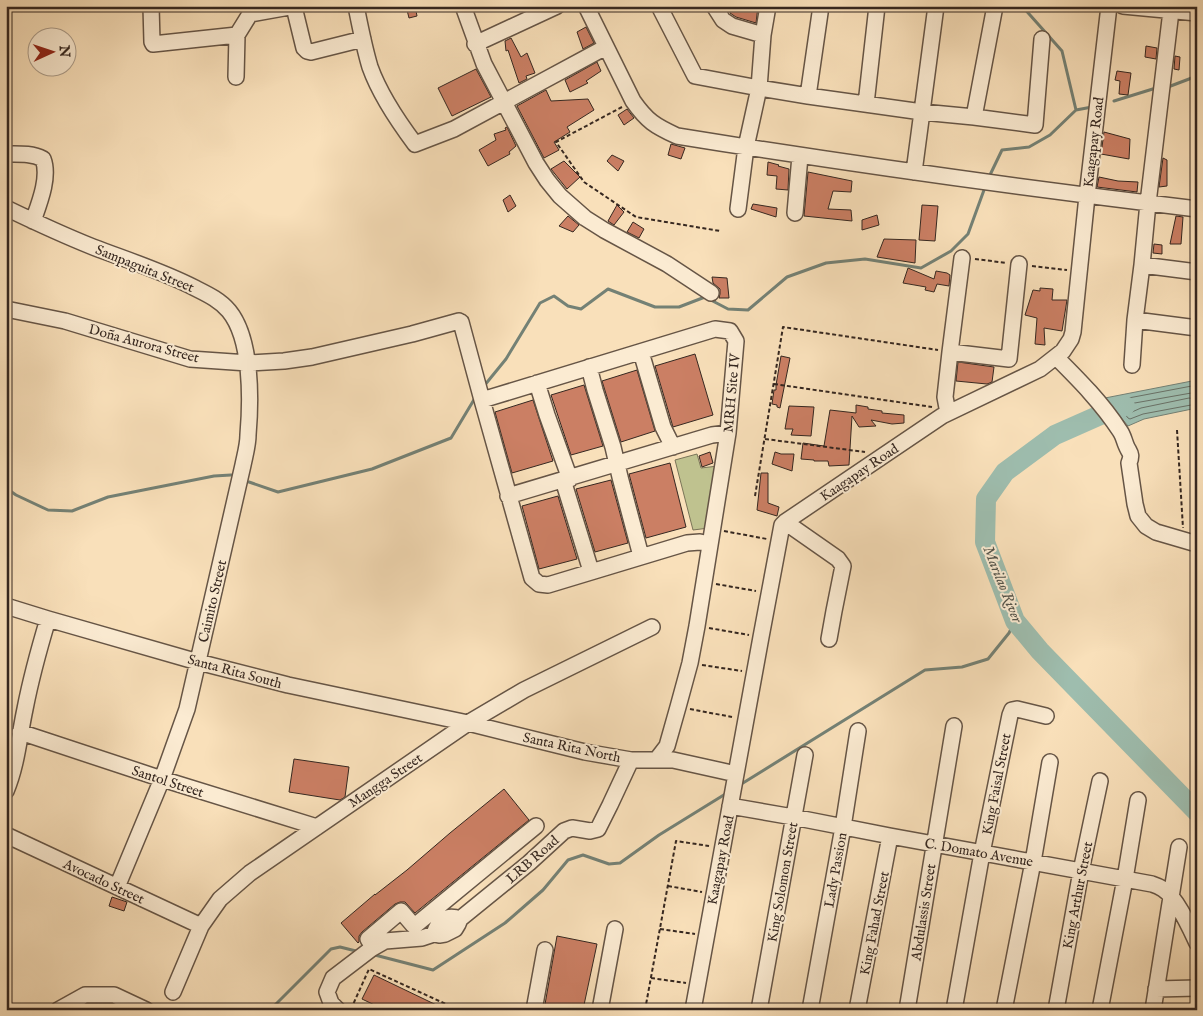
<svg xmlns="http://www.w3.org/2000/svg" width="1203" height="1016" viewBox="0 0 1203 1016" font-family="'IM FELL English',serif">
<rect width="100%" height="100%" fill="#f9e0ba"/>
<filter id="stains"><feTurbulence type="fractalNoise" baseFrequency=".004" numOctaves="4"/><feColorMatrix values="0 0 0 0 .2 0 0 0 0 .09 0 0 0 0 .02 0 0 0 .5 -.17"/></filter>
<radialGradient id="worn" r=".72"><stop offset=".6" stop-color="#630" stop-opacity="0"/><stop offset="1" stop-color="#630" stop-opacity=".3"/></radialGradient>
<path fill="#bfc28f" stroke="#7a7458" d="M697,454L701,468L718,466L709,528L693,530L675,460Z"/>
<path fill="#9ebdae" stroke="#748175" d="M1197,380V411L1192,409L1144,419L1128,426L1105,398Z"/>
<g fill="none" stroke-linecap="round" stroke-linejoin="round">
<path stroke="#6a7267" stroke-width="1" d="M1197,385L1118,400L1116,403L1128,418L1130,419L1143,414L1191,405L1197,406
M1197,392L1129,404L1127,407L1130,411L1132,412L1141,408L1189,398L1197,399"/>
<path stroke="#748175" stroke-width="3" d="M1022,6L1062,51L1076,110
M1168,87L1197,76
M1114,101L1156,88
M989,177L1002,150L1029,147L1050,135L1076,110L1092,107
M484,386L506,359L540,303L554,296L568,306L581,309L608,289L655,307H679L705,297L728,309L748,310L787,277L826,263L865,259L921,268L951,251L968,234L984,190
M249,482L278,492L372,469L451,438L475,398
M6,488L16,495L48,510L72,511L108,497L214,476L231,475
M743,783L925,670L962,667L988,659L1009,633L1015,621
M371,954L433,970L505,923L543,890L568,860L583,855L609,864L620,863L659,835L727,793
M270,1010L331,949L340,947L360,952"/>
<path stroke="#9ebdae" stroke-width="20" d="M1125,406L1116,408L1055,435L1005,472L986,499L985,542L1015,621L1040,651L1197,812"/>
</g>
<path fill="#cb7f64" stroke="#352720" d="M406,6H415L417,16L409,18Z
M731,6H758L756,23L736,17L730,13Z
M586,27L594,43L583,49L577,32Z
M511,38L521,57L527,53L535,73L526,76L527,79L519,83L508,50L506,51L505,41Z
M1146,46L1157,48L1156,59L1145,57Z
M1175,56L1180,57L1179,70L1174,69Z
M597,62L601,71L586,81L588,83L570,92L565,80Z
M476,69L491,97L452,116L438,88Z
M1117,71L1131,73L1128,95L1119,94L1120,81L1115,80Z
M546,90L551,101L588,99L594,110L567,127L570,132L554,142L559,150L544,158L517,106Z
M627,109L634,118L624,125L618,115Z
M507,127L516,146L509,152L510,154L488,166L479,150L496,140L494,134L506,130L505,128Z
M1104,132L1130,139L1129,159L1101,154Z
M671,144L685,148L681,159L668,155Z
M612,155L624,161L618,171L607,161Z
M1163,158L1167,160V186L1159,187Z
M564,161L580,177L567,189L551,169Z
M768,162L779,165L778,166L789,169L788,190L776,189L777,176L767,175Z
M808,172L852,181L851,192L833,191L828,209L851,210L852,221L804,216Z
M1099,177L1118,181L1138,182L1137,192L1097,187Z
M510,195L516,206L508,212L503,200Z
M753,204L777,208L776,217L751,209Z
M617,205L624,212L614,225L608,221Z
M922,205L938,206L935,241L919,240Z
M877,215L879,225L862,230V220Z
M568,216L579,225L573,232L559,226Z
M1176,216L1183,217L1181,244H1170Z
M633,222L644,229L639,238L627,232Z
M884,239L916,240L915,263L877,257Z
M1154,244L1162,245V254L1153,253Z
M908,268L934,279L936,271L947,273L950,275L949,286L937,284L934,292L925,290L926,287L903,283Z
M712,277L727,278L729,298H719L720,294V289L713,283Z
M1040,288L1053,289L1052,300H1067L1062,331L1044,328L1045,345L1035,344L1037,318L1025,315L1033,290L1040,291Z
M695,354L713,415L673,427L655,366Z
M781,356L790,358L780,408L777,407V405L772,404L774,390H776V385Z
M958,362L994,367L992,382L987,384L956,381Z
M637,370L655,431L621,442L602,381Z
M584,385L603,446L571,455L551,395Z
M533,400L553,461L512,473L495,412Z
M856,405L868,407V409L882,411V413L904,415V423L892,424L871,420L876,426L859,427L852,416L849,465L829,466L828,461H814V460L801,459L803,443L824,446L830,410L856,413Z
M789,406L814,407L811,436L791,435L793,429H785Z
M710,452L713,463L702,467L699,456Z
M775,452L781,454H794L792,471L772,464Z
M670,463L686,527L646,538L629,474Z
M761,473H768V503L779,507L777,516L757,510Z
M611,480L628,543L595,552L576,489Z
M558,496L577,559L539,569L522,506Z
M294,759L349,767L345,797L340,800L289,792Z
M504,789L529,820L415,913L405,902H400L395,904L362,932L359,936V942L358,943L341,923L375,894V895L407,870L450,833Z
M112,897L127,902L124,911L109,906Z
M557,936L597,944L584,1005H579V1010H544Z
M374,975L426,1000L447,1010H385L362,999Z"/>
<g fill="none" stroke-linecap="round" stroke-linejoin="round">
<g stroke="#665546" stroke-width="18">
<path id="minor" d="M151,6L152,42L153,44L237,35
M356,6C360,26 364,47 370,67C380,95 397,120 415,144L454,129L606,47
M463,6L484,64L536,163L547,180L560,196L585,218L604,230L667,264L711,293
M586,6L633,101C647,121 655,126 677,136C850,164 1023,188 1197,209
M659,6L695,76L759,88L808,96L922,112L974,117L1035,125L1042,39
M714,6L723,20L732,26L763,35
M1123,6L1197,13
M294,7L304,48L307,51L311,52L363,39
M250,14L295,6
M475,44L557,6
M236,77L237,35L250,14
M808,96L821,6
M866,104L877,6
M974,117L995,6
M6,154C19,154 32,153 43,159C50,177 39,204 33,221
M914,172L936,6
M6,208C35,222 63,235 93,247C127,260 162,271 195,288C207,294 220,300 229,311C252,339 251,400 248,435C248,445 245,455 243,465L187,709L162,779L117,887
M738,209L746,147L759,88L763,35L768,6
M795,213L800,156
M1142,265L1197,272
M6,309L65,321L190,359L248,363L284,361L312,357L412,334L459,321
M1135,320L1197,328
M461,322L482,400L532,578L539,584L548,585L687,543L700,542L710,544
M641,352L663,427L673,447
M950,352L1009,359L1019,264
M1056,357C1079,380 1102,403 1120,431C1123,435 1124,440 1126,445C1129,453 1133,453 1129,463L1135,504L1138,516L1146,526L1156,532L1197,544
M1132,365L1135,320L1142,265L1148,203L1171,11
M589,367L595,390L613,447L620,477L641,556
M537,383L547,415L570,479
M482,400L715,329L730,331L736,341L728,433L697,626L690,663L678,707L667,746L657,759
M948,413L945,397L950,352L962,258
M563,480L591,571
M508,496L712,435L728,433
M785,522L838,559L843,566L834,611L829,639
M6,606L48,619L198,662L288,685L468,723L585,752L631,760H673L736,774
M20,732L162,779L317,827
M6,791C17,765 19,737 25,709C31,678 39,649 48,619
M730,806L793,817L890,836L1152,884C1155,885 1160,887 1163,889C1177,898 1190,928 1197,943
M6,835L201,926
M460,919L529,863L564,831L572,828L590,831L598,829L610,805L631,760
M373,947L368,939L401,911L413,925L417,924L536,826
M1156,989L1197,988
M173,992L201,926L220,899L250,873L468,723L524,690L652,627
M58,1010L85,995H114L146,1010
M338,1010L331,1003L327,992L333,978L371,949L385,941L422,938L434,934L439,935L445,934L455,929L458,924L460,919C446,914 438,921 434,934
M534,1010L545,950
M600,1010L615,929
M693,1010L761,637L782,525L785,522L942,416L1040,369L1063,351L1071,339L1073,332L1087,196L1109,6
M759,1010L805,755
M810,1010L843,827L858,731
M857,1010L890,836
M907,1010L954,726
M954,1010L982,853L1010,715L1012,710L1017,709L1046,716
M1004,1010L1033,862L1050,762
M1056,1010L1081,871L1100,781
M1100,1010L1125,879L1138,800
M1153,1010L1179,847"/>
</g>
<path stroke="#352720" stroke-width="2" stroke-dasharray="4 2.5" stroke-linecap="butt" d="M622,107L556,142L584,182L636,217L720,231
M975,259L1007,263
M1032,266L1067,270
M774,384L932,407
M1177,430L1183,528
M765,439L865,452
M755,496L783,327L938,350
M724,531L767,539
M716,584L756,591
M709,628L749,635
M702,665L742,671
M690,709L732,717
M668,886L702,892
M660,929L695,934
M651,978L686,983
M351,1009L369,969L459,1010
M645,1010L676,841L709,846"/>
<use href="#minor" stroke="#fbebd2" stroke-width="15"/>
</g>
<g text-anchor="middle" stroke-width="4" stroke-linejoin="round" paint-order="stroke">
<g font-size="14" fill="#352720" stroke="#fbebd2">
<text transform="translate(1093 142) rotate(-83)" y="5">Kaagapay Road</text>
<text transform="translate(145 268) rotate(22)" y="5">Sampaguita Street</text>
<text transform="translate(144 343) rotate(15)" y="5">Doña Aurora Street</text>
<text transform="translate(731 393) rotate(-85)" y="5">MRH Site IV</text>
<text transform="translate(859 472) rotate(-34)" y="5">Kaagapay Road</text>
<text transform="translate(212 601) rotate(-77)" y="5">Caimito Street</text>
<text transform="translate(235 671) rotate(15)" y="5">Santa Rita South</text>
<text transform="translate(572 747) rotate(12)" y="5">Santa Rita North</text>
<text transform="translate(385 780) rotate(-34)" y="5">Mangga Street</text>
<text transform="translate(168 781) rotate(18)" y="5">Santol Street</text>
<text transform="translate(996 784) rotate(-79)" y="5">King Faisal Street</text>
<text transform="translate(979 852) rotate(10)" y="5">C. Domato Avenue</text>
<text transform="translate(532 859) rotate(-41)" y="5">LRB Road</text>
<text transform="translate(720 860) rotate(-79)" y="5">Kaagapay Road</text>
<text transform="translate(835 870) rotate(-80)" y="5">Lady Passion</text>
<text transform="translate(104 881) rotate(25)" y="5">Avocado Street</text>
<text transform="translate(782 882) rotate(-80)" y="5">King Solomon Street</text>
<text transform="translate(1077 895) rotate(-79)" y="5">King Arthur Street</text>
<text transform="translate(923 912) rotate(-81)" y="5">Abdulassis Street</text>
<text transform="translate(874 923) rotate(-79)" y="5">King Fahad Street</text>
</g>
<g font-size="15" font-style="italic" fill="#54544b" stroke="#fbebd2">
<text transform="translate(1003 584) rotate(68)" y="5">Marilao River</text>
</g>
</g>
<rect width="1203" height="1016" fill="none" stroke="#f9e0ba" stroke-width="25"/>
<rect x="8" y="8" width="1188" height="1001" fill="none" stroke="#352720" stroke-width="2.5"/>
<rect x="12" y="12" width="1178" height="991" fill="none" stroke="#352720"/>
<g transform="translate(52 52) rotate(87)"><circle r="24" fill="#fbebd2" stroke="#ac9d8b"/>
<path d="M0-4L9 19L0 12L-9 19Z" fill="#8f2418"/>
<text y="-8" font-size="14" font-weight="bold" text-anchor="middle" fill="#352720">N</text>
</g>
<rect width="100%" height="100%" filter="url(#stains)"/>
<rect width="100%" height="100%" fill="url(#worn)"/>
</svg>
